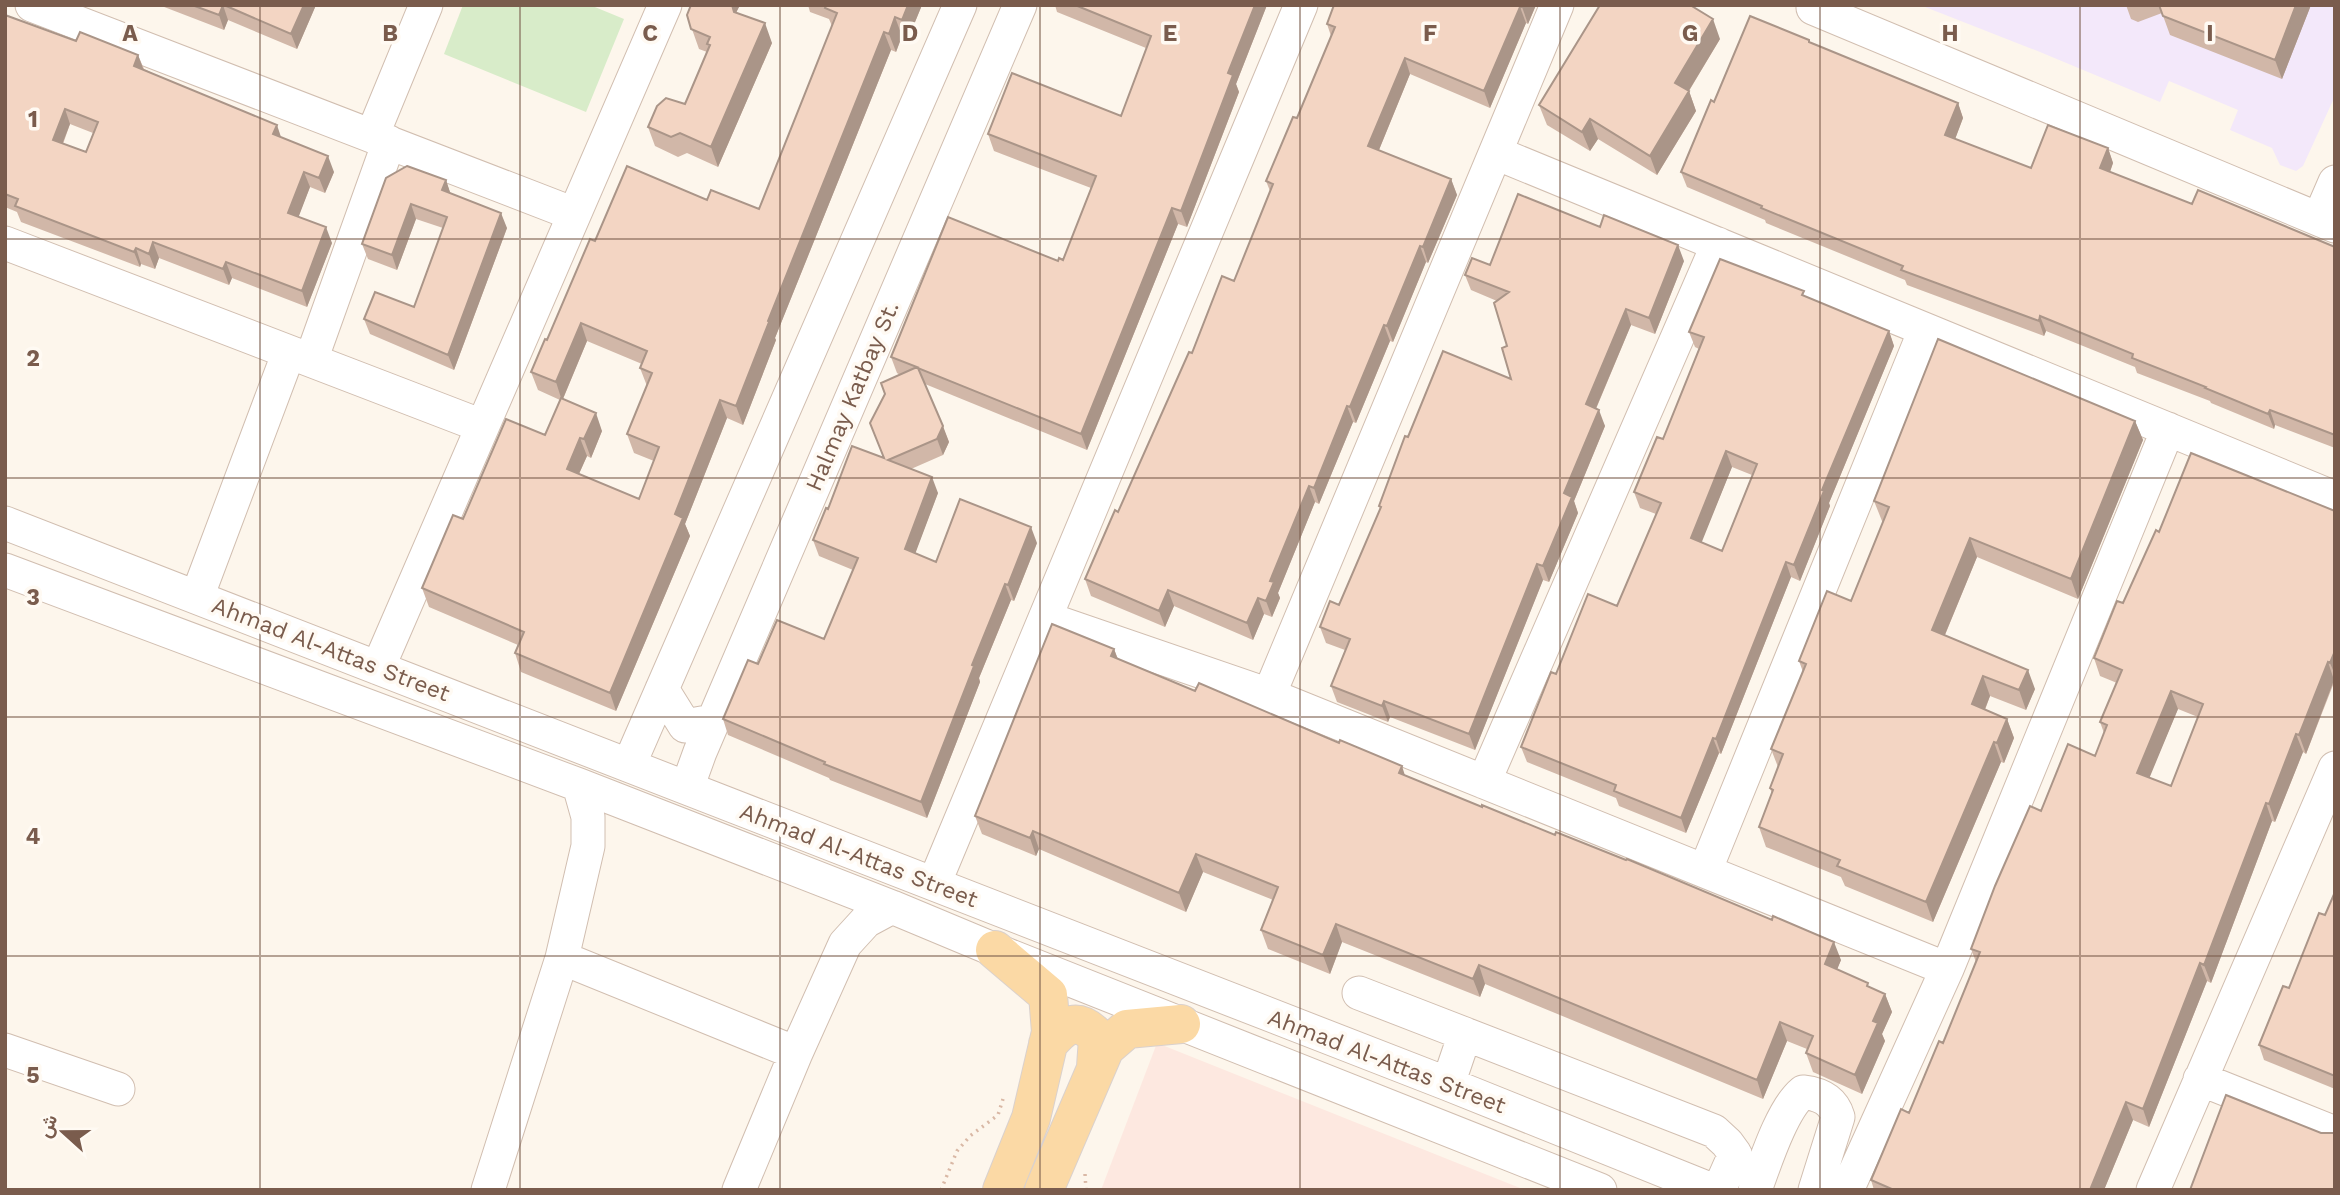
<svg xmlns="http://www.w3.org/2000/svg" width="2340" height="1195" viewBox="0 0 2340 1195" font-family="'Work Sans',Vazirmatn,sans-serif">
<rect width="100%" height="100%" fill="#fdf6ec"/>
<path fill="#fde8e0" d="M1157,1043L1525,1190H1101Z"/>
<path fill="#f3e8fa" d="M1920,5H2335V96L2303,166L2296,171L2280,165L2272,148L2230,130L2238,110L2169,81L2160,102L2040,52Z"/>
<path fill="#d8ecc9" d="M463,5H590L624,19L586,112L444,54Z"/>
<g fill="none" stroke-linecap="round" stroke-linejoin="round">
<g stroke="#d1beb0" stroke-width="35">
<path id="minor" d="M32,5L574,214
M1814,5L1813,8L2335,226
M372,136L426,5
M1496,153L2335,498
M2319,219L2335,182
M5,243L482,426
M311,360L389,142
M5,523L1448,1084L1712,1190
M5,570L579,785L892,907L995,950L1600,1190
M197,597L289,352
M1045,618L1269,695L1947,969
M378,668L665,5
M662,689L685,726L713,721
M1269,695L1557,5
M629,765L960,5
M1484,782L1718,244
M687,788L700,752L1020,5
M1705,871L1925,330
M934,884L1301,5
M562,958L796,1053
M1359,993L1465,1034L1448,1084
M1465,1034L1714,1131L1727,1143L1735,1154L1719,1190
M5,1050L118,1089
M2200,1079L2335,1133
M488,1190L562,958L588,846V817L579,785
M739,1190L796,1053L845,944L866,921L892,907
M1755,1190C1765,1163 1782,1109 1803,1092C1820,1094 1833,1100 1838,1117L1815,1190
M1847,1190L1947,969L2168,429
M2153,1190L2335,768"/>
</g>
<g stroke="#dad1cd" stroke-width="40">
<path id="major" d="M995,950L1048,995L1051,1032L1031,1118L1002,1190
M1048,1044C1066,1023 1078,1016 1098,1038L1096,1067
M1044,1190L1105,1048L1127,1029L1181,1024"/>
</g>
<path stroke="#d9b8a5" stroke-width="3.5" stroke-dasharray="2 5" stroke-linecap="butt" d="M1085,1174L1086,1190
M941,1190L957,1151L970,1136L998,1115L1003,1099"/>
<use href="#minor" stroke="#fff" stroke-width="33"/>
<use href="#major" stroke="#fbd9a5" stroke-width="38"/>
</g>
<path fill="#d1b7a8" fill-rule="evenodd" d="M159,5H316L297,49L228,20L224,30Z
M689,5H740L736,12L772,43L718,167L687,153L678,157L655,146L648,127L685,104L707,52L699,49L687,15L690,8Z
M808,5H922L908,39L902,36L896,52L891,50L775,338L776,340L743,425L727,418L685,524L690,536L616,711L521,672L515,653L518,645L429,607L422,588L463,519L545,435L560,400L538,390L531,372L595,241L707,200L759,209L832,26L829,19L810,12ZM587,341L642,364L640,368L647,386L627,434L634,453L654,461L639,499L579,474L587,456L591,458L602,431L563,399Z
M1055,5H1267L1236,84L1239,92L1187,227L1178,224L1087,450L925,384L949,442L943,455L911,469L938,493L915,553L936,562L1037,543L1014,601L1011,600L979,678L980,682L927,818L830,780L829,778L728,735L723,719L758,664L824,639L853,570L819,556L813,540L828,509L883,458L885,394L881,383L900,375L897,373L891,357L1058,261L1063,260L1091,188L994,151L988,134L1121,116L1146,48L1057,12Z
M1536,5L1528,24L1526,23L1490,108L1410,74L1379,150L1451,179L1457,195L1428,263L1426,262L1393,342L1390,341L1356,423L1353,422L1319,504L1315,502L1278,593L1280,598L1272,617L1264,614L1253,640L1174,606L1165,627L1091,596L1085,579L1118,512L1192,353L1234,281L1270,191L1266,181L1297,118L1331,36L1327,24Z
M2126,5H2311L2282,79L2170,35L2162,13L2138,22L2131,19Z
M5,15L76,41L138,55L144,69L281,137L334,172L325,193L310,187L298,217L332,243L307,307L232,278L229,285L159,258L155,269L141,264L140,267L21,222L17,212L5,207ZM70,124L93,133L86,152L63,144Z
M1720,39L1689,91L1696,111L1657,175L1598,139L1590,151L1547,125L1539,105Z
M1810,43L1958,103L1963,118L1955,139L2031,168L2108,148L2113,163L2110,172L2192,204L2335,247V448L2275,425L2274,429L2211,403L2210,401L2137,373L2135,367L2046,331L2044,336L1907,285L1905,280L1766,223L1765,220L1687,187L1681,172L1714,102Z
M386,178L446,180L450,193L507,228L454,370L370,334L364,319L414,307L443,228L416,219L397,270L368,259L362,244Z
M1684,261L1655,334L1631,325L1596,409L1605,426L1574,501L1578,513L1549,582L1543,580L1475,750L1390,717L1388,722L1337,702L1331,686L1345,650L1326,643L1320,627L1339,605L1380,509L1379,506L1408,437L1511,379L1507,346L1497,301L1471,290L1465,275L1490,265Z
M1805,296L1889,331L1894,346L1829,503L1830,506L1800,581L1791,577L1721,754L1719,753L1686,833L1619,806L1616,798L1527,762L1521,747L1556,674L1617,606L1656,514L1640,508L1634,492L1663,439L1699,349L1695,347L1689,332ZM1732,467L1752,475L1722,551L1701,542Z
M2135,421L2143,440L2078,599L1977,557L1945,635L2035,689L2026,710L1990,696L1985,710L2007,719L2014,738L2004,763L2001,762L1933,922L1845,886L1841,877L1766,847L1759,827L1772,794L1770,788L1778,767L1771,749L1803,672L1799,661L1851,601L1883,522L1882,521L1874,501Z
M2335,511V680L2306,754L2303,752L2275,822L2272,821L2211,983L2207,981L2149,1127L2133,1120L2104,1190H1874L1871,1180L1909,1113L1943,1043L1976,962L1971,949L2041,811L2095,756L2104,733L2100,722L2117,683L2100,676L2094,658L2123,603L2159,532ZM2178,709L2198,717L2171,786L2149,777Z
M1114,649L1118,659L1195,691L1405,775L1841,960L1837,969L1870,987L1885,994L1892,1012L1882,1034L1885,1041L1862,1094L1813,1072L1806,1053L1807,1049L1787,1041L1763,1099L1485,984L1480,997L1342,942L1330,974L1268,949L1261,930L1273,900L1203,872L1186,912L1039,849L1036,856L982,834L975,816Z
M2335,892V1089L2264,1060L2259,1045L2289,988L2325,915Z"/>
<path fill="#aa9588" d="M223,5L228,20L224,30L219,15Z
M304,5H316L297,49L291,34Z
M731,5H740L735,15Z
M908,5H922L908,39L902,20Z
M1255,5H1267L1236,84L1239,92L1187,227L1181,211L1228,73Z
M1523,5H1536L1528,24L1522,7Z
M2296,5H2311L2282,79L2275,60Z
M1520,7L1526,23L1490,108L1484,91Z
M895,17L902,36L896,52L889,34Z
M1713,19L1720,39L1682,102L1675,83Z
M765,23L772,43L718,167L711,147Z
M884,32L891,50L775,338L776,340L743,425L736,406L768,321Z
M138,55L144,71L134,66Z
M1405,58L1410,74L1374,162L1368,146Z
M1689,91L1696,111L1657,175L1650,156Z
M1958,103L1963,118L1951,150L1945,135Z
M65,109L70,124L58,155L53,140Z
M1590,119L1598,139L1590,151L1582,132Z
M277,125L282,140L273,134Z
M2108,148L2113,163L2106,183L2100,168Z
M328,156L334,172L325,193L319,178Z
M304,172L310,187L294,229L288,213Z
M1451,179L1457,195L1428,263L1423,247Z
M446,180L451,195L442,190Z
M411,204L416,219L397,270L392,255Z
M1172,208L1178,224L1087,450L1081,434Z
M501,213L507,228L454,370L448,355Z
M326,227L332,243L307,307L302,291Z
M153,242L159,258L155,269L149,254Z
M1678,245L1684,261L1655,334L1649,318Z
M1420,246L1426,262L1393,342L1387,326Z
M136,248L141,264L140,267L134,252Z
M226,262L232,278L229,285L223,269Z
M1626,309L1631,325L1591,420L1586,404Z
M2040,316L2046,331L2044,336L2039,321Z
M581,323L587,341L562,401L556,382Z
M1384,325L1390,341L1356,423L1350,407Z
M1889,331L1894,346L1829,503L1830,506L1800,581L1794,565L1822,490Z
M720,400L727,418L685,524L690,536L616,711L610,693L675,514Z
M1347,406L1353,422L1319,504L1314,488Z
M1599,410L1605,426L1574,501L1578,513L1549,582L1543,566L1564,493Z
M2270,410L2275,425L2274,429L2268,414Z
M596,413L602,431L591,458L584,439Z
M2135,421L2143,440L2078,599L2071,579Z
M943,426L949,442L943,455L937,439Z
M580,438L587,456L573,487L567,469Z
M1726,451L1732,467L1697,554L1691,538Z
M932,477L938,493L911,565L905,549Z
M1309,486L1315,502L1278,593L1280,598L1272,617L1266,601L1270,581Z
M1031,527L1037,543L1014,601L1008,585Z
M1970,538L1977,557L1939,649L1932,630Z
M1786,562L1791,577L1721,754L1716,739Z
M1537,564L1543,580L1475,750L1469,734Z
M1005,584L1011,600L979,678L980,682L927,818L921,802L972,665Z
M1168,590L1174,606L1165,627L1159,611Z
M1258,598L1264,614L1253,640L1247,623Z
M1114,649L1121,668L1111,656Z
M2335,651V675L2330,663Z
M2328,662L2334,680L2306,754L2299,735Z
M2028,670L2035,689L2026,710L2019,690Z
M1983,676L1990,696L1979,724L1972,704Z
M2171,691L2178,709L2144,791L2137,773Z
M1384,701L1390,717L1388,722L1382,706Z
M2007,719L2014,738L2004,763L1997,743Z
M2296,734L2303,752L2275,822L2269,804Z
M1713,738L1719,753L1686,833L1681,818Z
M1994,742L2001,762L1933,922L1926,902Z
M1402,766L1408,785L1399,773Z
M2266,803L2272,821L2211,983L2204,965Z
M1033,831L1039,849L1036,856L1030,838Z
M1196,854L1203,872L1186,912L1179,893Z
M1336,924L1342,942L1330,974L1323,955Z
M1834,942L1841,960L1832,982L1825,964Z
M2200,963L2207,981L2149,1127L2143,1109Z
M1479,965L1485,984L1480,997L1473,979Z
M1885,994L1892,1012L1882,1034L1885,1041L1862,1094L1855,1075L1873,1021Z
M1780,1022L1787,1041L1763,1099L1757,1080Z
M2126,1102L2133,1120L2104,1190H2090Z"/>
<path fill="#f3d5c3" stroke="#aa9588" stroke-width="2" fill-rule="evenodd" d="M192,5H223L219,15Z
M224,5H304L291,34Z
M691,5H732L734,12L765,23L711,147L680,133L671,137L648,127L657,106L666,98L685,104L710,45L707,44L710,37L691,29L687,15Z
M826,5H908L902,20L895,17L889,34L884,32L768,321L769,322L736,406L720,400L675,514L683,518L610,693L515,653L524,632L422,588L453,515L463,519L506,419L545,435L561,398L596,413L584,439L580,438L567,469L639,499L659,447L627,434L652,373L640,368L647,351L581,323L556,382L531,372L545,339L547,340L590,239L595,241L627,166L707,200L711,190L759,209L837,13L825,8Z
M1075,5H1255L1228,73L1233,75L1181,211L1172,208L1081,434L918,368L943,426L937,439L888,460L932,477L905,549L936,562L960,499L1031,527L1008,585L1005,584L972,665L974,666L921,802L824,764L825,762L723,719L748,660L758,664L777,620L824,639L858,558L813,540L826,508L828,509L852,446L884,458L870,423L885,394L881,383L917,367L891,357L948,217L1058,261L1059,258L1063,260L1096,176L988,134L1012,73L1121,116L1151,36Z
M1334,5H1523L1522,7H1520L1484,91L1405,58L1368,146L1451,179L1423,247L1420,246L1387,326L1384,325L1350,407L1347,406L1314,488L1309,486L1270,581L1274,582L1266,601L1258,598L1247,623L1168,590L1159,611L1085,579L1115,510L1118,512L1189,352L1192,353L1222,276L1234,281L1273,184L1266,181L1293,117L1297,118L1335,27L1327,24Z
M1600,5H1690L1713,19L1675,83L1689,91L1650,156L1590,119L1582,132L1539,105Z
M2159,5H2296L2275,60L2163,16Z
M5,15L76,41L80,32L138,55L134,66L277,125L273,134L328,156L319,178L304,172L288,213L326,227L302,291L226,262L223,269L153,242L149,254L136,248L134,252L15,206L18,199L5,194ZM65,109L98,122L86,152L53,140Z
M1750,16L1809,40V42L1958,103L1945,135L2031,168L2048,125L2108,148L2100,168L2192,204L2198,190L2335,247V435L2270,410L2268,414L2205,388L2206,387L2132,358L2133,354L2040,316L2039,321L1901,270L1903,266L1761,208L1762,206L1681,172L1711,100L1714,102Z
M407,166L446,180L442,190L501,213L448,355L364,319L375,292L414,307L447,217L411,204L392,255L362,244L386,178Z
M1518,194L1600,227L1604,215L1678,245L1649,318L1626,309L1586,404L1599,410L1564,493L1572,497L1543,566L1537,564L1469,734L1384,701L1382,706L1331,686L1350,639L1320,627L1330,601L1339,605L1381,507L1379,506L1405,436L1408,437L1443,351L1511,379L1502,348L1507,346L1494,303L1509,292L1465,275L1472,258L1490,265Z
M1720,259L1804,291L1802,295L1889,331L1822,490L1824,491L1794,565L1786,562L1716,739L1713,738L1681,818L1614,791L1616,785L1521,747L1551,672L1556,674L1588,594L1617,606L1661,503L1634,492L1657,437L1663,439L1704,337L1689,332ZM1726,451L1757,464L1722,551L1691,538Z
M1938,339L2135,421L2071,579L1970,538L1932,630L2028,670L2019,690L1983,676L1972,704L2007,719L1997,743L1994,742L1926,902L1837,866L1840,860L1759,827L1773,790L1770,788L1783,754L1771,749L1806,664L1799,661L1827,591L1851,601L1889,507L1874,501Z
M2191,453L2335,511V651L2330,663L2328,662L2299,735L2296,734L2269,804L2266,803L2204,965L2200,963L2143,1109L2126,1102L2090,1190H1894L1871,1180L1901,1109L1909,1113L1939,1041L1943,1043L1980,952L1971,949L1995,886L2030,806L2041,811L2068,744L2095,756L2107,725L2100,722L2122,670L2094,658L2117,601L2123,603L2156,530L2159,532ZM2171,691L2203,704L2171,786L2137,773Z
M1052,624L1114,649L1111,656L1195,691L1199,683L1339,743L1340,740L1402,766L1399,773L1482,807V805L1555,835L1556,832L1626,860L1627,859L1772,920L1773,916L1834,942L1825,964L1868,983L1867,986L1885,994L1873,1021L1878,1023L1855,1075L1806,1053L1813,1036L1780,1022L1757,1080L1479,965L1473,979L1336,924L1323,955L1261,930L1278,887L1196,854L1179,893L1033,831L1030,838L975,816Z
M2335,892V1076L2259,1045L2283,986L2289,988L2319,913L2325,915Z
M2226,1095L2321,1133H2335V1190H2190Z"/>
<path fill="none" stroke="#7a5c4d" stroke-width="2" stroke-opacity="0.55" d="M260,5V1190M520,5V1190M780,5V1190M1040,5V1190M1300,5V1190M1560,5V1190M1820,5V1190M2080,5V1190M5,239H2335M5,478H2335M5,717H2335M5,956H2335"/>
<g text-anchor="middle" stroke-width="7" stroke-linejoin="round" paint-order="stroke">
<g font-size="23" fill="#7a5c4d" stroke="#fffaf3">
<text transform="translate(852 396) rotate(-67)" y="8">Halmay Katbay St.</text>
<text transform="translate(331 649) rotate(21)" y="8">Ahmad Al-Attas Street</text>
<text transform="translate(859 855) rotate(21)" y="8">Ahmad Al-Attas Street</text>
<text transform="translate(1387 1061) rotate(21)" y="8">Ahmad Al-Attas Street</text>
</g>
</g>
<g font-size="23" text-anchor="middle" font-weight="bold" fill="#7a5c4d" stroke="#fffaf3" stroke-width="7" stroke-linejoin="round" paint-order="stroke">
<text x="130" y="41">A</text>
<text x="390" y="41">B</text>
<text x="650" y="41">C</text>
<text x="910" y="41">D</text>
<text x="1170" y="41">E</text>
<text x="1430" y="41">F</text>
<text x="1690" y="41">G</text>
<text x="1950" y="41">H</text>
<text x="2210" y="41">I</text>
<text x="33" y="127">1</text>
<text x="33" y="366">2</text>
<text x="33" y="605">3</text>
<text x="33" y="844">4</text>
<text x="33" y="1083">5</text>
</g>
<rect width="2340" height="1195" fill="none" stroke="#7a5c4d" stroke-width="14"/>
<g transform="translate(63 1132) rotate(291)" stroke="#fffaf3" stroke-width="5" paint-order="stroke">
<path d="M0-5L12 26L0 18L-12 26Z" fill="#7a5c4d"/>
<text y="-10" font-size="19" font-weight="bold" text-anchor="middle" fill="#7a5c4d">ش</text>
</g>
</svg>
